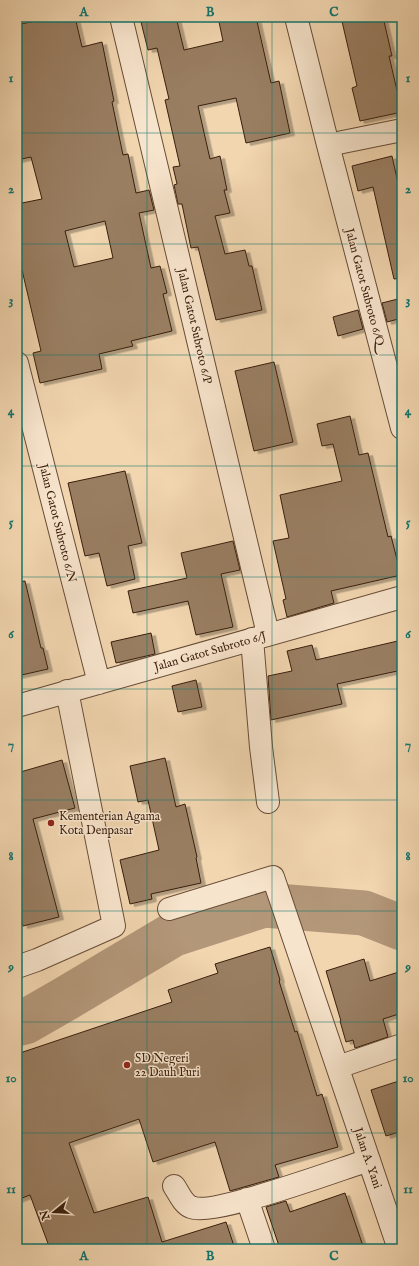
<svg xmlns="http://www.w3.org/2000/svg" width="419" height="1266" viewBox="0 0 419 1266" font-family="'IM FELL English',serif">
<defs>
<filter id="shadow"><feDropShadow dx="4.5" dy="2.5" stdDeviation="0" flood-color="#0004"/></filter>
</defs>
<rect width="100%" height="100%" fill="#f2d6b0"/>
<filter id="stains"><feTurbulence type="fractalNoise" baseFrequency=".005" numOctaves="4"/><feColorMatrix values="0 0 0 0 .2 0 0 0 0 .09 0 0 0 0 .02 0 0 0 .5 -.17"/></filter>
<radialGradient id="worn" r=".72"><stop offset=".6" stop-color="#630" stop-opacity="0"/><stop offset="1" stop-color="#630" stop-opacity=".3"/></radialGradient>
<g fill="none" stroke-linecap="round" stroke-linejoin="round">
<path stroke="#b39779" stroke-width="45" d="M17,1024L25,1022L65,999L174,934L264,905L364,913L402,928"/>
</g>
<path fill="#997e62" stroke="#391e0d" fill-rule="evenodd" filter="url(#shadow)" d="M53,17H75L82,47L102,42L114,101L112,102L123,155L128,154L136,193L149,190L154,210L139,213L151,268L160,266L167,293L163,294L172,331L131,341L133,346L99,354L102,369L40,383L33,353L41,351L22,270H20L17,258V204L42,199L31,157L17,160V25ZM105,221L113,258L74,267L65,231Z
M165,17H176L184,50L223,41L218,17H256L271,83L279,81L290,133L246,143L236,98L198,106L210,159L220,156L227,190H224L230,213L215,216L225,254L245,250L249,266H252L262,310L216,320L198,247L191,248L182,204H178L174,185L177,184L173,167L180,166L165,100L169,99L157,48L148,50L141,22Z
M341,17H383L392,56H389L402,112L360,121L352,88L357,86Z
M392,156L402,201V278L394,279L373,187L358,191L352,166Z
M402,298V318L387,322L382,303Z
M358,310L363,329L338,336L333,317Z
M274,362L293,442L254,451L235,371Z
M350,416L359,455L368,453L388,537L391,536L401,575L331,591L334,603L287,617L283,600L286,599L273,541L289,538L280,495L342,481L333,444L322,446L317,424Z
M125,471L142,543L128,546L135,579L107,586L99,553L85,556L68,483Z
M233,541L240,570L221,574L233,627L196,635L188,601L133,613L128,591L187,578L181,553Z
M25,581L41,648H43L48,669L17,676V582Z
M151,633L155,654L116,663L111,642Z
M402,640V670L337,684L342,704L271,720L268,676L292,671L287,651L312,645L316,660Z
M196,680L202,707L178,712L172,686Z
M165,758L176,807L185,804L197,857L196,858L201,883L151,894L152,899L130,904L120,860L159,850L148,800L138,802L130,766Z
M62,760L75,808L33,819L59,917L23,926L17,903V773Z
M270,947L280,980L279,981L295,1032L297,1031L317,1096L322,1094L338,1147L275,1165L279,1177L230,1191L215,1142L153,1162L139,1119L69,1143L94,1213L148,1197L162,1242L226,1222L235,1249H50L30,1195L17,1200V1054L172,1002L168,990L218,973L215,964Z
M364,959L370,981L402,971V1013L383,1019L388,1037L355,1048L353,1040L346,1042L340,1021H341L326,971Z
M402,1080V1131L386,1136L371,1090Z
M345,1193L364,1249H280L266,1207L286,1201L290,1212Z"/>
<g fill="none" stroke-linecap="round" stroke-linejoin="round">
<g stroke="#674c36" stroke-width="24">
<path id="minor" d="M121,17L268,634
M296,17L328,145L402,428
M328,145L402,130
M17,363L99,683
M252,639L261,747L268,802
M17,706L402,597
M169,909L273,877L399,1249
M17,967L37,960L114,926L67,691
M338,1067L402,1045
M174,1186C179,1193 183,1204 191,1207C212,1217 340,1169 369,1160
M247,1199L264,1249"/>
</g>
<use href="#minor" stroke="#f7e4cc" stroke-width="22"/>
</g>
<path fill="none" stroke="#0f766e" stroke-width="1" stroke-opacity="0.55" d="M147,17V1249M272,17V1249M17,133H402M17,244H402M17,355H402M17,466H402M17,577H402M17,689H402M17,800H402M17,911H402M17,1022H402M17,1133H402"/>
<g fill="#8f2418" stroke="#f7e4cc" stroke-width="1.5">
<circle cx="51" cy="823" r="4"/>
<circle cx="127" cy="1065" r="4"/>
</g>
<g text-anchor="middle" stroke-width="3" stroke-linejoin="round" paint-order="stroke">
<g font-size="12" fill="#391e0d" stroke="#f7e4cc">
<text transform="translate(365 287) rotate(75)" y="4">Jalan Gatot Subroto 6/Q</text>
<text transform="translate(195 326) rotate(77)" y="4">Jalan Gatot Subroto 6/P</text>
<text transform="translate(58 523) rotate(76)" y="4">Jalan Gatot Subroto 6/N</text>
<text transform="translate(210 651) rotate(-16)" y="4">Jalan Gatot Subroto 6/J</text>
<text transform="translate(368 1158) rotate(71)" y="4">Jalan A. Yani</text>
</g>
<g font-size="12" fill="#391e0d" stroke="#f7e4cc" text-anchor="start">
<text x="59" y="820">Kementerian Agama<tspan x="59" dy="14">Kota Denpasar</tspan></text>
<text x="135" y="1062">SD Negeri<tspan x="135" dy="14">22 Dauh Puri</tspan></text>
</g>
</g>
<rect width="419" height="1266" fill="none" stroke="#f2d6b0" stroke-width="44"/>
<g transform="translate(54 1212) rotate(252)" stroke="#f7e4cc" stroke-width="3" paint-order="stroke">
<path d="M0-3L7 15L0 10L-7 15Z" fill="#391e0d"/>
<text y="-6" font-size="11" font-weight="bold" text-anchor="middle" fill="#391e0d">N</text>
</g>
<rect x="22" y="22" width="375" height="1222" fill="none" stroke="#0f766e" stroke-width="1.5"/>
<g font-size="13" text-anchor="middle" font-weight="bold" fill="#0f766e">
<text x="84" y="16">A</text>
<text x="210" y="16">B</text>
<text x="334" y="16">C</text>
<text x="11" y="82">1</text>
<text x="408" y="82">1</text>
<text x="11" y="193">2</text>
<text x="408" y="193">2</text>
<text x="11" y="304">3</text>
<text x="408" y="304">3</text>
<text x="11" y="415">4</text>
<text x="408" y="415">4</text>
<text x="11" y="526">5</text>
<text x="408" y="526">5</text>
<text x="11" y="638">6</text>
<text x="408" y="638">6</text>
<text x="11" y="749">7</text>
<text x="408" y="749">7</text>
<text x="11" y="860">8</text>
<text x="408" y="860">8</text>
<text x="11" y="971">9</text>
<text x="408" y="971">9</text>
<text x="11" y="1082">10</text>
<text x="408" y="1082">10</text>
<text x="11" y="1193">11</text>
<text x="408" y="1193">11</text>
<text x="84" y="1260">A</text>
<text x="210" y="1260">B</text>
<text x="334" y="1260">C</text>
</g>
<rect width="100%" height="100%" filter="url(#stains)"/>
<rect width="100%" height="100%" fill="url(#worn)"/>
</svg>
